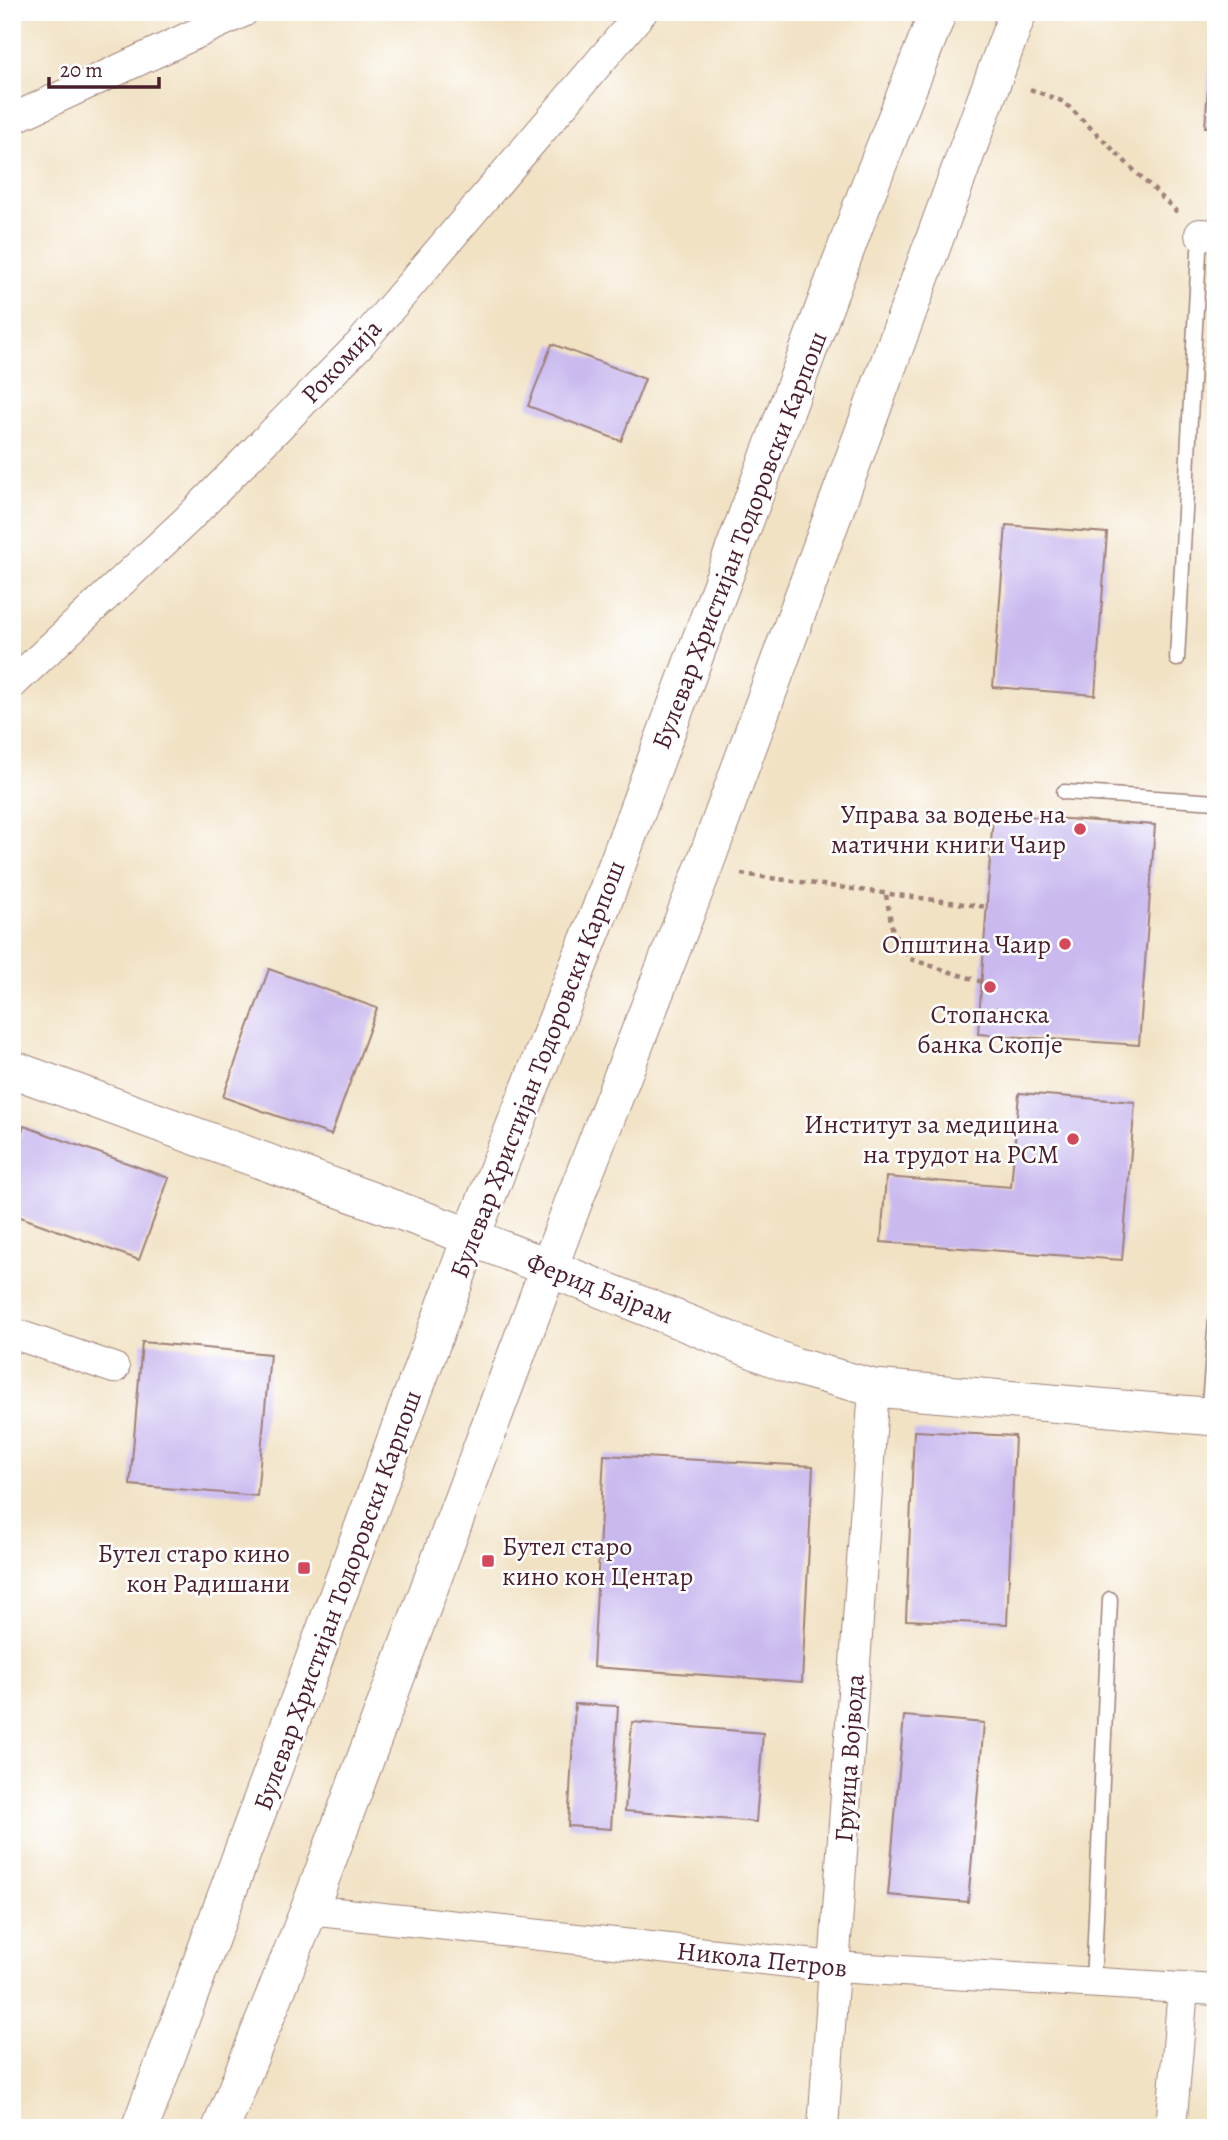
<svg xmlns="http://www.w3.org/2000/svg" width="1228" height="2140" viewBox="0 0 1228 2140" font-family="Alegreya,serif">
<rect width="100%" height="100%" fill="#fff"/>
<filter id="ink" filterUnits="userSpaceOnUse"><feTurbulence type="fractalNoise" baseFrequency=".0143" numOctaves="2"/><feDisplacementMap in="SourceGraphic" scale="14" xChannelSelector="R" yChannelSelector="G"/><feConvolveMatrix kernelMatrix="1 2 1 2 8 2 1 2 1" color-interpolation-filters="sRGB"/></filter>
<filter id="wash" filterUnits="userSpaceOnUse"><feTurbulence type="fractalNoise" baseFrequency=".00686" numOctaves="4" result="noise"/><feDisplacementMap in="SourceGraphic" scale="28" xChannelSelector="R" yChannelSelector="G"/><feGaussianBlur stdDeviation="1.57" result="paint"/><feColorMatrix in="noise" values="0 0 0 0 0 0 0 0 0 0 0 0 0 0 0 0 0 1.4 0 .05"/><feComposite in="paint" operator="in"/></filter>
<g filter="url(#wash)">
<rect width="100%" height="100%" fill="#f1e2c4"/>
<g id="blocks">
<path fill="#c9b9ef" d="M1212,36H1216V127H1205Z
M552,344L645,379L621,441L528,406Z
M1006,525L1107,533L1095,695L993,687Z
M993,814L1155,825L1139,1045L978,1034Z
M269,969L377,1008L331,1135L223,1097Z
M1019,1093L1135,1102L1122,1260L881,1242L886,1177L1011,1187Z
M24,1126L169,1178L139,1260L12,1214V1159Z
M142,1342L270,1354L257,1496L130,1485Z
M914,1431L1015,1436L1007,1624L906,1620Z
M604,1455L813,1466L802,1682L593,1667Z
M575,1704L618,1706L611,1829L568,1826Z
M904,1716L984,1723L968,1902L888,1895Z
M632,1722L763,1733L756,1822L625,1811Z"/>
</g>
</g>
<g filter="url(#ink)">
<use href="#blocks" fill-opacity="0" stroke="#9e8078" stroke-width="2"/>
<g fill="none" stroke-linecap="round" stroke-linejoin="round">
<g stroke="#9e8078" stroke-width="17">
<path id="service" d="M1177,659L1200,234
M1064,792L1216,802
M1208,1416L1216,1320
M1093,1984L1110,1599"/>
</g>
<g stroke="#9e8078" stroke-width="32">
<path id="minor" d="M12,119L243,12
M1200,234L1216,235
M12,684L187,520L360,344L642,12
M12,1333L114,1368
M309,1910L835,1967L1216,1990
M823,2128L874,1388
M1171,2128L1183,1989"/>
</g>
<g stroke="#9e8078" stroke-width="39">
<path id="tertiary" d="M12,1069L471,1237L794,1366L874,1388L1216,1417
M140,2128L471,1237L601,908L866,195L938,12
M221,2128L309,1910L572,1206L703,869L1018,12"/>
</g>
<path stroke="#9e8078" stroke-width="4.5" stroke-dasharray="5 5" stroke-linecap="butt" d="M1030,89L1064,102L1177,212
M741,874L987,907
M886,895L893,932L910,959L982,982"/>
<use href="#service" stroke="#fff" stroke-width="14"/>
<use href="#minor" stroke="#fff" stroke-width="30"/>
<use href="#tertiary" stroke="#fff" stroke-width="37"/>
</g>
</g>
<g fill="#d1495b" stroke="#fff" stroke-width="2.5">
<circle cx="1080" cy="829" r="7"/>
<circle cx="1065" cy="944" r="7"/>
<circle cx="990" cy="987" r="7"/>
<circle cx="1073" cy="1139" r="7"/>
<rect x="481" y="1554" width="14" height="14" rx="3.5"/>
<rect x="297" y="1561" width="14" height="14" rx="3.5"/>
</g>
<g text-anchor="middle" stroke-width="5" stroke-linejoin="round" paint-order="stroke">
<g font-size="26" fill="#4a1f2b" stroke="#fff">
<text transform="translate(341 361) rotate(-47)" y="9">Рокомија</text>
<text transform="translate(739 540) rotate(-69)" y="9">Булевар Христијан Тодоровски Карпош</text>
<text transform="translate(537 1069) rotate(-69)" y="9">Булевар Христијан Тодоровски Карпош</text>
<text transform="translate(600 1288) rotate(21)" y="9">Ферид Бајрам</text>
<text transform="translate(337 1600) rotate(-70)" y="9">Булевар Христијан Тодоровски Карпош</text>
<text transform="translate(849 1758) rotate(-86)" y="9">Груица Војвода</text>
<text transform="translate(762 1959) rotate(6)" y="9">Никола Петров</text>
</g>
<g font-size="26" fill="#4a1f2b" stroke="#fff" text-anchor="end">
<text x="1066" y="823">Управа за водење на<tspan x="1066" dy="30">матични книги Чаир</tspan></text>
<text x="1051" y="953">Општина Чаир</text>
<text x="990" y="1023" text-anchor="middle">Стопанска<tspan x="990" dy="30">банка Скопје</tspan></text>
<text x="1059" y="1133">Институт за медицина<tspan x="1059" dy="30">на трудот на РСМ</tspan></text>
<text x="502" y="1555" text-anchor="start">Бутел старо<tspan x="502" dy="30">кино кон Центар</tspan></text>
<text x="290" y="1562">Бутел старо кино<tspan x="290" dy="30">кон Радишани</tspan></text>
</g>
</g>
<rect width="1228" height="2140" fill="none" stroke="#fff" stroke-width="42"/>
<path d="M49 77v10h110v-10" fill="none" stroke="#4a1f2b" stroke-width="3.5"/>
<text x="60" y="77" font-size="21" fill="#4a1f2b" stroke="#ffffff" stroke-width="5" paint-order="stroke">20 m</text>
</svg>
